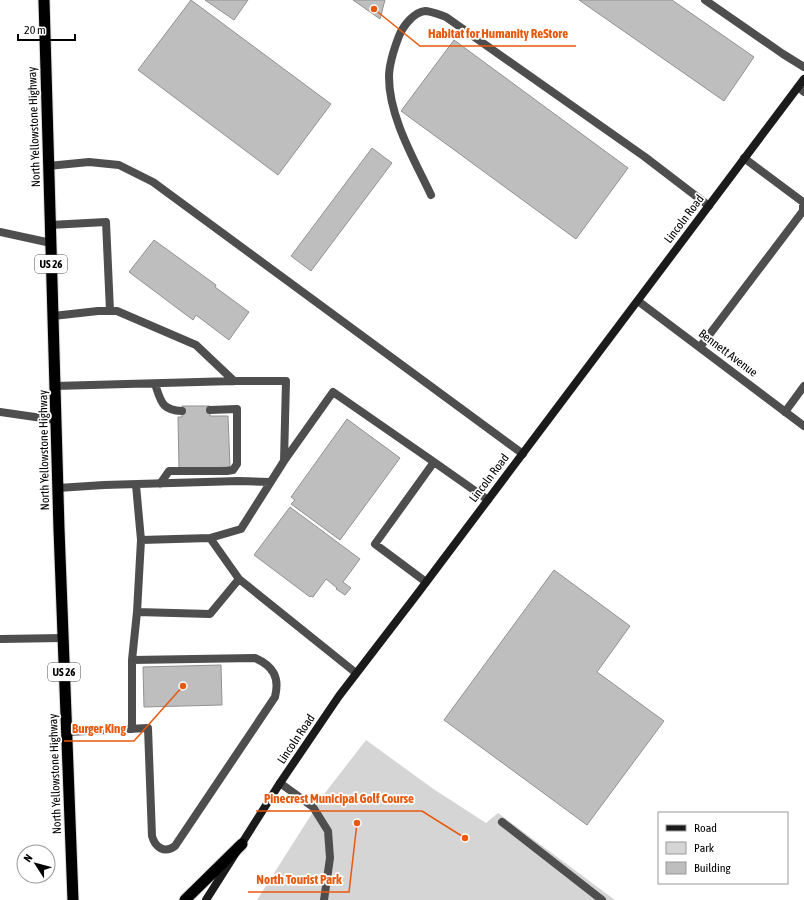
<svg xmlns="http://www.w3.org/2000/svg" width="804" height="900" viewBox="0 0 804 900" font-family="'Asap Condensed',sans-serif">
<rect width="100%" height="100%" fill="#fff"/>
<path fill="#d5d5d5" d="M366,740L432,788L486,823L498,813L615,900H257L325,793Z"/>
<path fill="#bebebe" stroke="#929292" d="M191,0L331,104L278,175L138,70Z
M205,0H248L234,20Z
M353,0H385L380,19Z
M579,0H672L754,57L724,101Z
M454,40L628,168L576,239L401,111Z
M372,148L392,163L311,271L291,256Z
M154,240L216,285L215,287L249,312L229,340L196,315L193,320L129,272Z
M182,406H210V416H228L230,467L179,469L178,417H182Z
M347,419L400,458L340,540L291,504L295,500L291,497Z
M290,507L360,559L343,582L351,588L345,595L336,589L337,588L326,579L313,597L311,596L310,597L254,555Z
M554,570L630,626L597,672L664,721L587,825L444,720Z
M221,665L222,705L144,707L143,667Z"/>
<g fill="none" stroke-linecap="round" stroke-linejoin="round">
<g stroke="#dbdbdb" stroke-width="13">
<path id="trunk" d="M44,0L59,529L73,900
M185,900L242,844"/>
</g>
<path stroke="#4e4e4e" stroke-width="8" d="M705,0L783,54L804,67
M798,87L804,92
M48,166L89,162L119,165L153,182L523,454
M431,195C414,159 389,117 389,77C389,63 394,49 399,36C403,26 414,12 425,11C431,11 440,15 446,17L645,157L709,206
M50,225L106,222L110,311
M0,232L51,243
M53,316L98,311H117L196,345L234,381
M700,347L803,211V202L744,158
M155,384C161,401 161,410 182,411
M55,386L234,381H286L284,461
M785,412L804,386
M434,462L488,500
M160,484L169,471H227L233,470L237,464V409L210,410
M58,488L104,485L239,481L270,482
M210,538L241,529L284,461L333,392L434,462L375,544L426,582
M141,540L210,538L239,579L356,673
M137,612L210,614L239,579
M0,639L63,638
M132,729V660L137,612L141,540L136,485
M67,732L148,728L152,836C155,847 164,854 175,846L275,697C280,677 273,666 255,658L132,660
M280,783L313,807L328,831L330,858L324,900
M502,822L602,900"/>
<path stroke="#4e4e4e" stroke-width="8" d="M638,301L804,426"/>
<path stroke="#4e4e4e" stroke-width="8" d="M0,412L56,420"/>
<path stroke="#1b1b1b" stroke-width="8" d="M206,900L280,783L339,696L418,593L804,79"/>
<use href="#trunk" stroke="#000" stroke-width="11"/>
</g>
<g text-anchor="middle" stroke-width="3.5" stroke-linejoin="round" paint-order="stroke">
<g fill="#fff" stroke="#4c4c4c" stroke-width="1">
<rect x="35" y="255" width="32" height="18" rx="3"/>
<rect x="48" y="663" width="32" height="18" rx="3"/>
</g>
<g font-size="11" font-weight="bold" fill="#000">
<text x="51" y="268">US 26</text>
<text x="64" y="676">US 26</text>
</g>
<g font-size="12" fill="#000" stroke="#fff">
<text transform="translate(34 127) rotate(-92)" y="4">North Yellowstone Highway</text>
<text transform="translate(684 219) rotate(-53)" y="4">Lincoln Road</text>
<text transform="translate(728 353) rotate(37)" y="4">Bennett Avenue</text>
<text transform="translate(44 450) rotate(-91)" y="4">North Yellowstone Highway</text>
<text transform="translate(489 478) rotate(-53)" y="4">Lincoln Road</text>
<text transform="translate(296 739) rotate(-56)" y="4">Lincoln Road</text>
<text transform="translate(55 774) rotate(-92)" y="4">North Yellowstone Highway</text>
</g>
</g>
<path fill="none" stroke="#e8590c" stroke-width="1.5" d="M374 9L420 46H576M183 686L134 741H64M465 838L422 811H256M357 823L349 892H248"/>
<g fill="#e8590c" stroke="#fff" stroke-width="1.5">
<circle cx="374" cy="9" r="4"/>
<circle cx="183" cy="686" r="4"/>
<circle cx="465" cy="838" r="4"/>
<circle cx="357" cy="823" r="4"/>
</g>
<g font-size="13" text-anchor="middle" font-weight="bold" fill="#e8590c" stroke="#fff" stroke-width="3.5" stroke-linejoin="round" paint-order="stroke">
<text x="498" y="38">Habitat for Humanity ReStore</text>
<text x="99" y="733">Burger King</text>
<text x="339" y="803">Pinecrest Municipal Golf Course</text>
<text x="299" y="884">North Tourist Park</text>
</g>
<rect x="658" y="812" width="130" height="72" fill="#ffffff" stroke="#999999"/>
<rect x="666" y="825" width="20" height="6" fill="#1b1b1b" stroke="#999999"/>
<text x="694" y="832" font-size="12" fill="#000000">Road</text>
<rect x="666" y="842" width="20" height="12" fill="#d5d5d5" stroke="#999999"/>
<text x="694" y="852" font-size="12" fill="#000000">Park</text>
<rect x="666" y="862" width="20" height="12" fill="#bebebe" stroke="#999999"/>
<text x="694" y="872" font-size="12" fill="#000000">Building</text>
<g transform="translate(36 864) rotate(306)"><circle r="19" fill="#ffffff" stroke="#999999"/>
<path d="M0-3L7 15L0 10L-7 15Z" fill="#000000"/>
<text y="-6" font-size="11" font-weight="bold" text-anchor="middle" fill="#000000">N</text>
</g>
<path d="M18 34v6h57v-6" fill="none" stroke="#000000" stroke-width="2"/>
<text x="24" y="34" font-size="12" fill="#000000" stroke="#ffffff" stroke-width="3" paint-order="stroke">20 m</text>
</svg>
